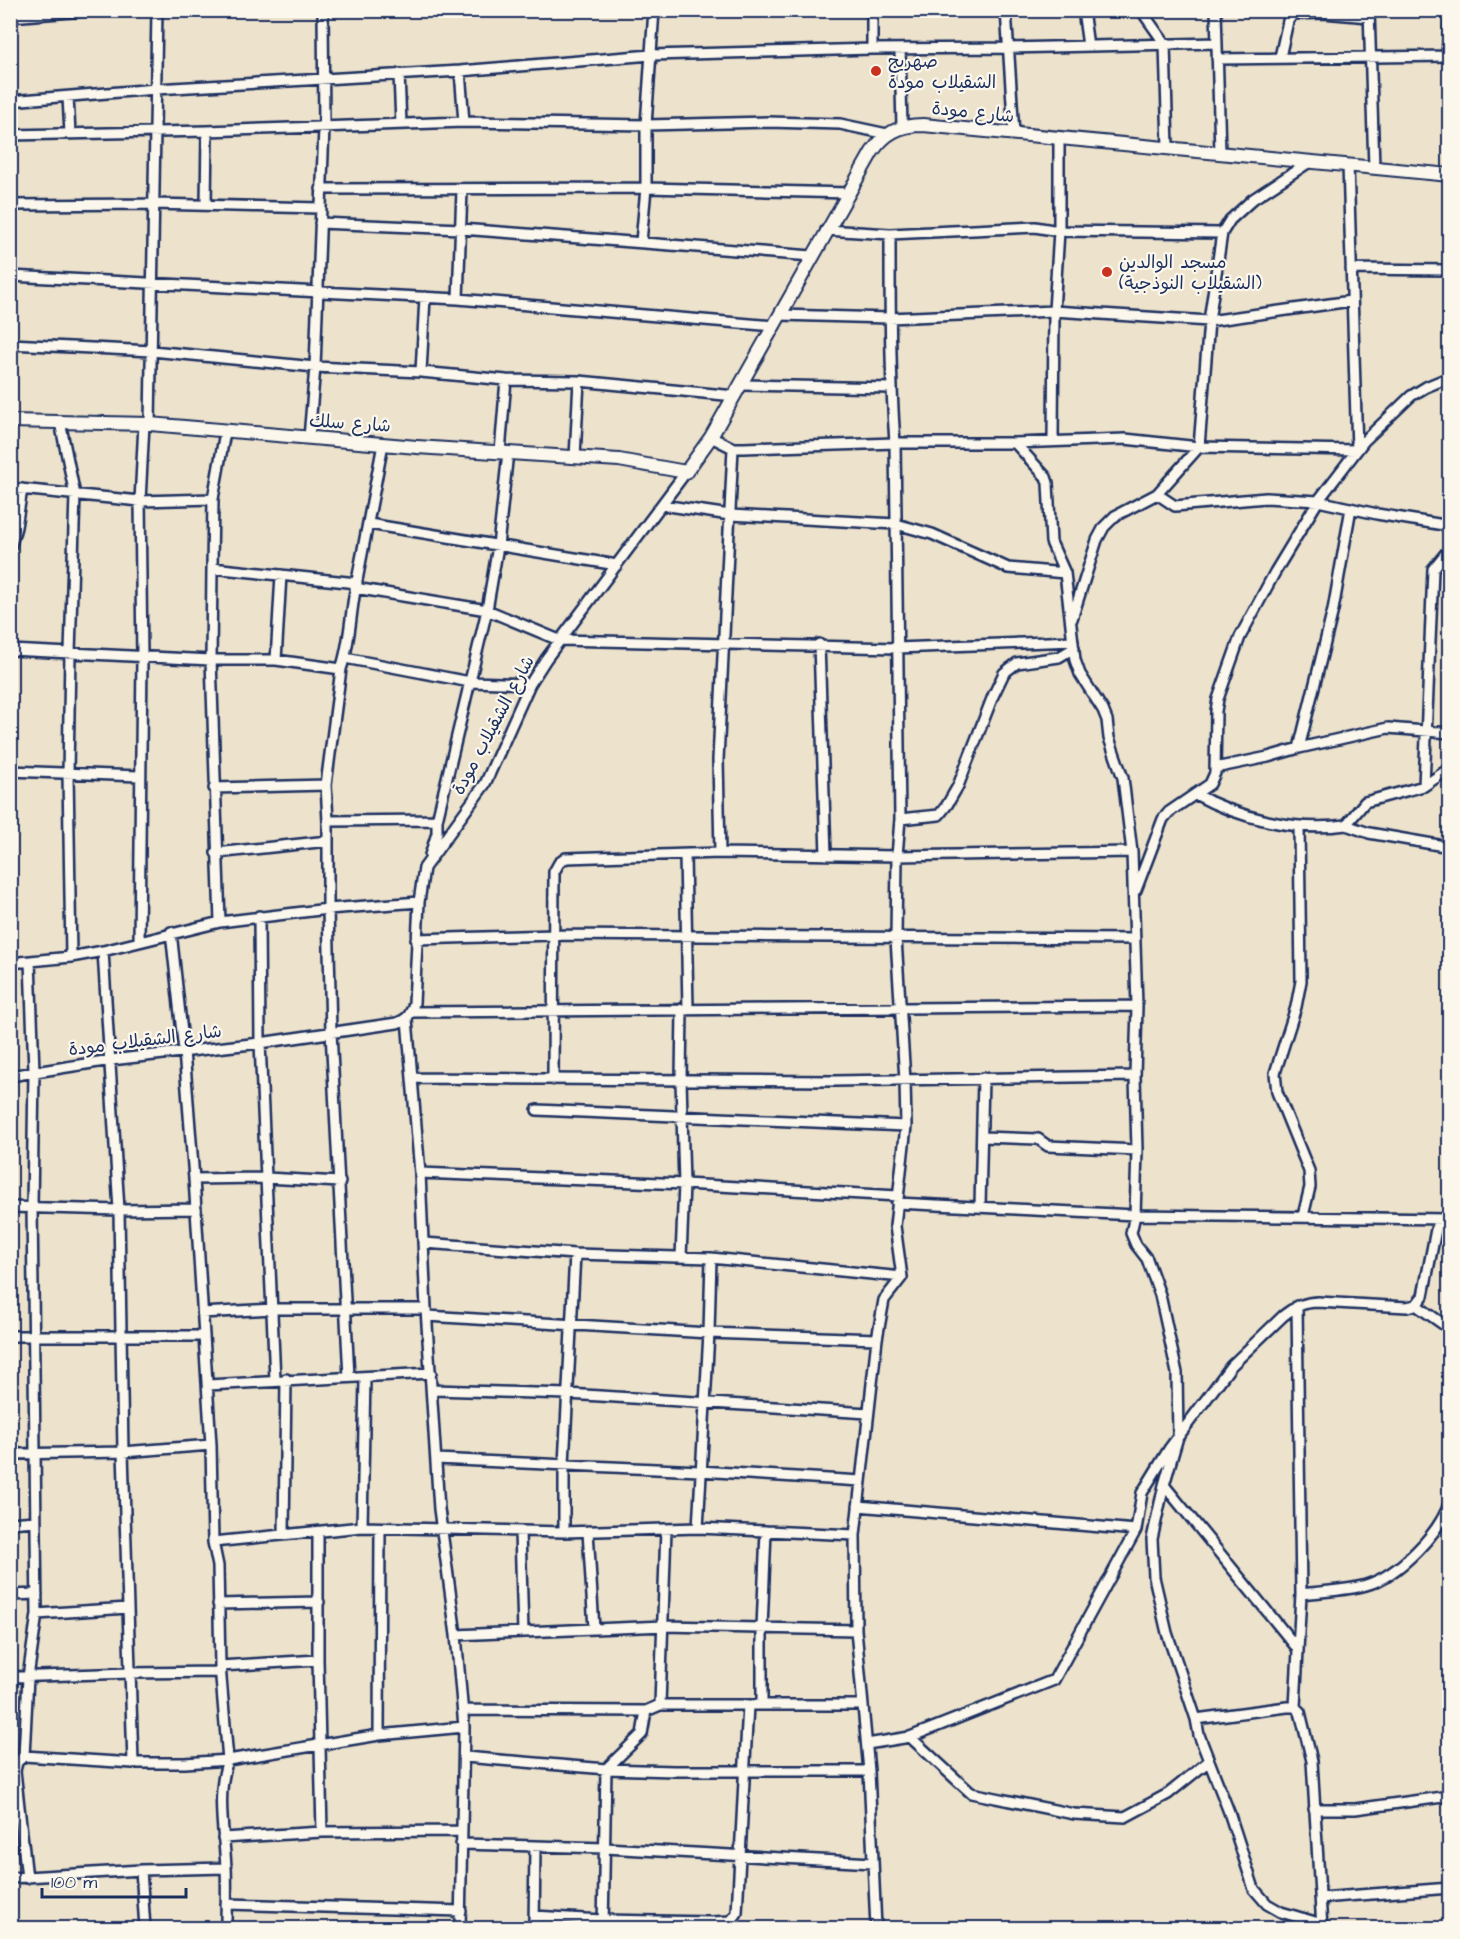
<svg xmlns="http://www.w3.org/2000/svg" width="1460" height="1939" viewBox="0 0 1460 1939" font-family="'Architects Daughter','Playpen Sans Arabic',sans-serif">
<rect width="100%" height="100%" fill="#ede2cc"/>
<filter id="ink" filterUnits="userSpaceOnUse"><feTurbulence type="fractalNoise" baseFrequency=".0167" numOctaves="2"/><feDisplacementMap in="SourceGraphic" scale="12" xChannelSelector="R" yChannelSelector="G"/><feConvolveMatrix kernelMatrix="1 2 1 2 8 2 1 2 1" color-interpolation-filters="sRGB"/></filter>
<g filter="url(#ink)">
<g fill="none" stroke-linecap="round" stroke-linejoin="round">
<g stroke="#1b2f5e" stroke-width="14">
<path id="street" d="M872,10V49
M1006,10L1014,134
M1083,10L1088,46
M1141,10L1165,44L1168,148
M1216,10L1220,153
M1369,10L1374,167
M10,17L97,10
M900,49L902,127
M1447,56L1450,17
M1280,57L1288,21L1293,14L1323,13L1369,17
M1217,59L1450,56
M460,71L464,122
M399,74L401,124
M68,97L70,133
M10,101L156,89L460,71L651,55L872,49L1009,48L1217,43
M10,135L207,131L464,122L646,125L769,122L840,124L887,134
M321,189L646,188L850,193
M10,205L154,204L320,208
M206,205L207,131
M320,223L461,229L812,256
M826,230L890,234L1035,227L1059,231L1222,233
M641,242L646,188V125L654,10
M1351,269L1450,270
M10,276L458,299L774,326
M458,299L462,190
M780,315L889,318L1054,311L1209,321L1351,301
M10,344L152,351L315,367L421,372L506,380L579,381L735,396
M421,372L425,297
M741,385L891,388
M60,422L75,495L70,653L68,774L71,957
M150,424L157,10
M711,437L733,448H744L895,443H1015L1125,439L1199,447L1357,450L1348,165
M309,438L315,367L324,127L323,10
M1053,441L1054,311L1059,231V139
M1015,443L1046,477L1048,483L1051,542L1065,573L1075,660L1080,674L1103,710L1107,720L1109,738L1123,778L1132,852L1137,1006L1135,1076L1137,1150L1135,1215L1131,1233L1136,1245L1147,1259L1160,1295L1177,1373L1178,1437L1164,1485L1152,1539L1154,1577L1167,1633L1196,1719L1199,1735L1229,1812L1254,1889L1267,1904L1281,1912L1322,1924
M500,452L506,380
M575,457L579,381
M10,488L140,501L213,499
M1157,494L1175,506L1266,498L1318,501L1377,514L1450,526
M662,505L730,515L896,524L932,534L1008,568L1065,573
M369,524L617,565
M10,548L16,527L22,489
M212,568L357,583
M355,588L487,610L559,640L897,648L1073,641
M1072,619L1097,540L1104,527L1115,516L1157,494L1199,447L1209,321L1222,233L1230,220L1253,199L1311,161
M819,644L826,855
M10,650L211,660H276L341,669
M345,658L470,682L530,684
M276,660L281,575
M1299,748L1333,610L1351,508
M1215,768L1268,757L1299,748L1388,728L1450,733
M10,771L139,776
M1424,786L1433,569L1450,548
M214,788L326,785
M1195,794C1239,818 1295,832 1346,825L1365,802L1424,786L1450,768
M900,819L939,815L947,805L958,786L993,696L1004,673L1017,663L1059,657L1074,648
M328,821L437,820
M1346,825L1369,833L1450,847
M1299,826L1301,981L1296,1007L1275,1073L1277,1092L1309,1171L1310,1187L1303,1216
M216,853L328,841
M720,853L718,760L733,448
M430,855L437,833V820L487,610L498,546L508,452
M685,855L688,1010
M1136,890L1163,819L1169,812L1210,784L1215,773L1216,711L1218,699L1240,637L1275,572L1318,501L1364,441L1411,396L1426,387L1450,377
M259,916L260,1043L275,1380
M220,922L211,660L212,568L213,499L225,432
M171,932L184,1051L194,1179L211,1445L213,1542L218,1566L220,1666L228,1760C216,1793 224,1832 226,1867C227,1887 226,1908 226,1928
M416,939L555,935L1135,939
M139,942L142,656L140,501L144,424
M103,951L119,1210L123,1452L133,1763
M10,963L71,957L103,951L220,922L328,909L419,902
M412,1012L1137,1006
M407,1019L420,1173L426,1309L439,1509L456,1635L464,1727L460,1928
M10,1076L111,1060L260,1043L397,1023C408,1019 411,1014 414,1003L419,902L424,868L485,784L530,684L546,659L686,472
M413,1078L835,1081L1135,1076
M553,1080L554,872L559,863L566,858L720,853L897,856L1132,852
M537,1110L906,1126
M982,1137L1038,1139L1048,1146L1137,1150
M420,1173L684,1184L898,1196
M194,1179L266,1178L340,1182
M897,1203L1135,1215L1450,1219
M980,1206L983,1078
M10,1207L119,1210L196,1209
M424,1243L575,1254L711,1258L902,1277
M681,1257L684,1184L681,1080L682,1009
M1416,1305L1450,1329
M202,1313L272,1309H426
M427,1316L709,1333L877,1339
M1449,1328L1450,1375
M10,1336H203
M349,1377L331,1032L328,909V821L326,785L341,669C350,644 350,617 355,591C364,542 374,493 383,444
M208,1385L431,1373
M433,1390L568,1394L868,1413
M10,1454L123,1452L211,1445
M436,1459L700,1471L861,1481
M1164,1485L1297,1648
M858,1506L1136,1530
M10,1523L35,1521
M362,1527L365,1378
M698,1528L709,1333L711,1258
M520,1531L523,1632
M588,1531L594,1629
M318,1532V1660L322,1832
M564,1532V1464L575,1254
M284,1534L286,1379
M213,1542L362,1527L564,1532L698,1528L855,1535
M1301,1594C1323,1591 1346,1591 1366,1585C1398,1576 1441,1532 1450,1501
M10,1595L37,1594
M218,1604L319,1602
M37,1614L128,1608
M456,1635L664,1626L856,1630
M220,1666L318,1660
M10,1677L130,1673L221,1672
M762,1704V1628L766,1531
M660,1705L666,1529
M1295,1707L1301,1594L1297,1306
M463,1710L646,1711L660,1705H863
M1196,1719L1287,1707H1295L1300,1712L1312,1761L1322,1928
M379,1735L380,1528
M910,1737L971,1793L1074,1814L1125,1817L1168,1794L1209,1761
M867,1744L910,1737L1054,1680L1136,1530L1142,1493L1169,1449L1231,1366L1283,1316C1294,1307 1304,1302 1318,1302L1407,1307L1416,1305L1423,1296L1438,1219
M24,1756L28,1677L37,1614L32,1207L34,1071L30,961
M465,1757L606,1769L674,1771H869
M1314,1809H1355L1450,1796
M223,1838L322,1832L461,1831
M461,1844L605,1848L873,1863
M141,1870L145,1928
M10,1878L141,1870L226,1868
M27,1878L15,1771L17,1762L24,1756L133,1763H185L228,1760L379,1735L464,1727
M1320,1898L1450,1888
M226,1904L461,1911
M534,1916L602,1920L712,1922L731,1921L737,1913L748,1705
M534,1928L535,1847
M603,1928L606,1769L642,1734L646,1711
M876,1928L869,1771L856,1630L855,1535L877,1339L884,1300L902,1277L895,1226L906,1126L905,1080L896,939L897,856L900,819L895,443C890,373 890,304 890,234"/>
</g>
<g stroke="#1b2f5e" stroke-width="16">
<path id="secondary" d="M10,421L150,424L417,447L619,460L686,472L711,437L872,152C885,133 899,125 923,125L1450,175"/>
</g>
<use href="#street" stroke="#fbf7ec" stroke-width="9"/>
<use href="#secondary" stroke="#fbf7ec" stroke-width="12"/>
</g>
</g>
<g fill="#c8321e" stroke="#fbf7ec" stroke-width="2">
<circle cx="876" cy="71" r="6"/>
<circle cx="1107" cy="272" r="6"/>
</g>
<g text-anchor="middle" stroke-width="4.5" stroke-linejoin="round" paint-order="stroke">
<g font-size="18" fill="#1b2f5e" stroke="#fbf7ec" text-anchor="start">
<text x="888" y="67">صهريج<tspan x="888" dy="21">الشقيلاب مودة</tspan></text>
<text x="1119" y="268">مسجد الوالدين<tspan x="1119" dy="21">(الشقيلاب النوذجية)</tspan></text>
</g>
<g font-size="18" fill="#1b2f5e" stroke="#fbf7ec">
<text transform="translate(973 112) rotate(6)" y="6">شارع مودة</text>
<text transform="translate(350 423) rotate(4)" y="6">شارع سلك</text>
<text transform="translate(493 725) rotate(-62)" y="6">شارع الشقيلاب مودة</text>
<text transform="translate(145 1040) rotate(-7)" y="6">شارع الشقيلاب مودة</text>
</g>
</g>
<rect width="1460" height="1939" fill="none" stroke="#fbf7ec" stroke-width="36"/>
<rect x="18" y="18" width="1424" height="1903" fill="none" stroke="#1b2f5e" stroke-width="2" filter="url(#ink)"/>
<path d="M42 1888v9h144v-9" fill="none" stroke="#1b2f5e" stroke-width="3"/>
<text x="51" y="1888" font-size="18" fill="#1b2f5e" stroke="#fbf7ec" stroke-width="4.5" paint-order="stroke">100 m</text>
</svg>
